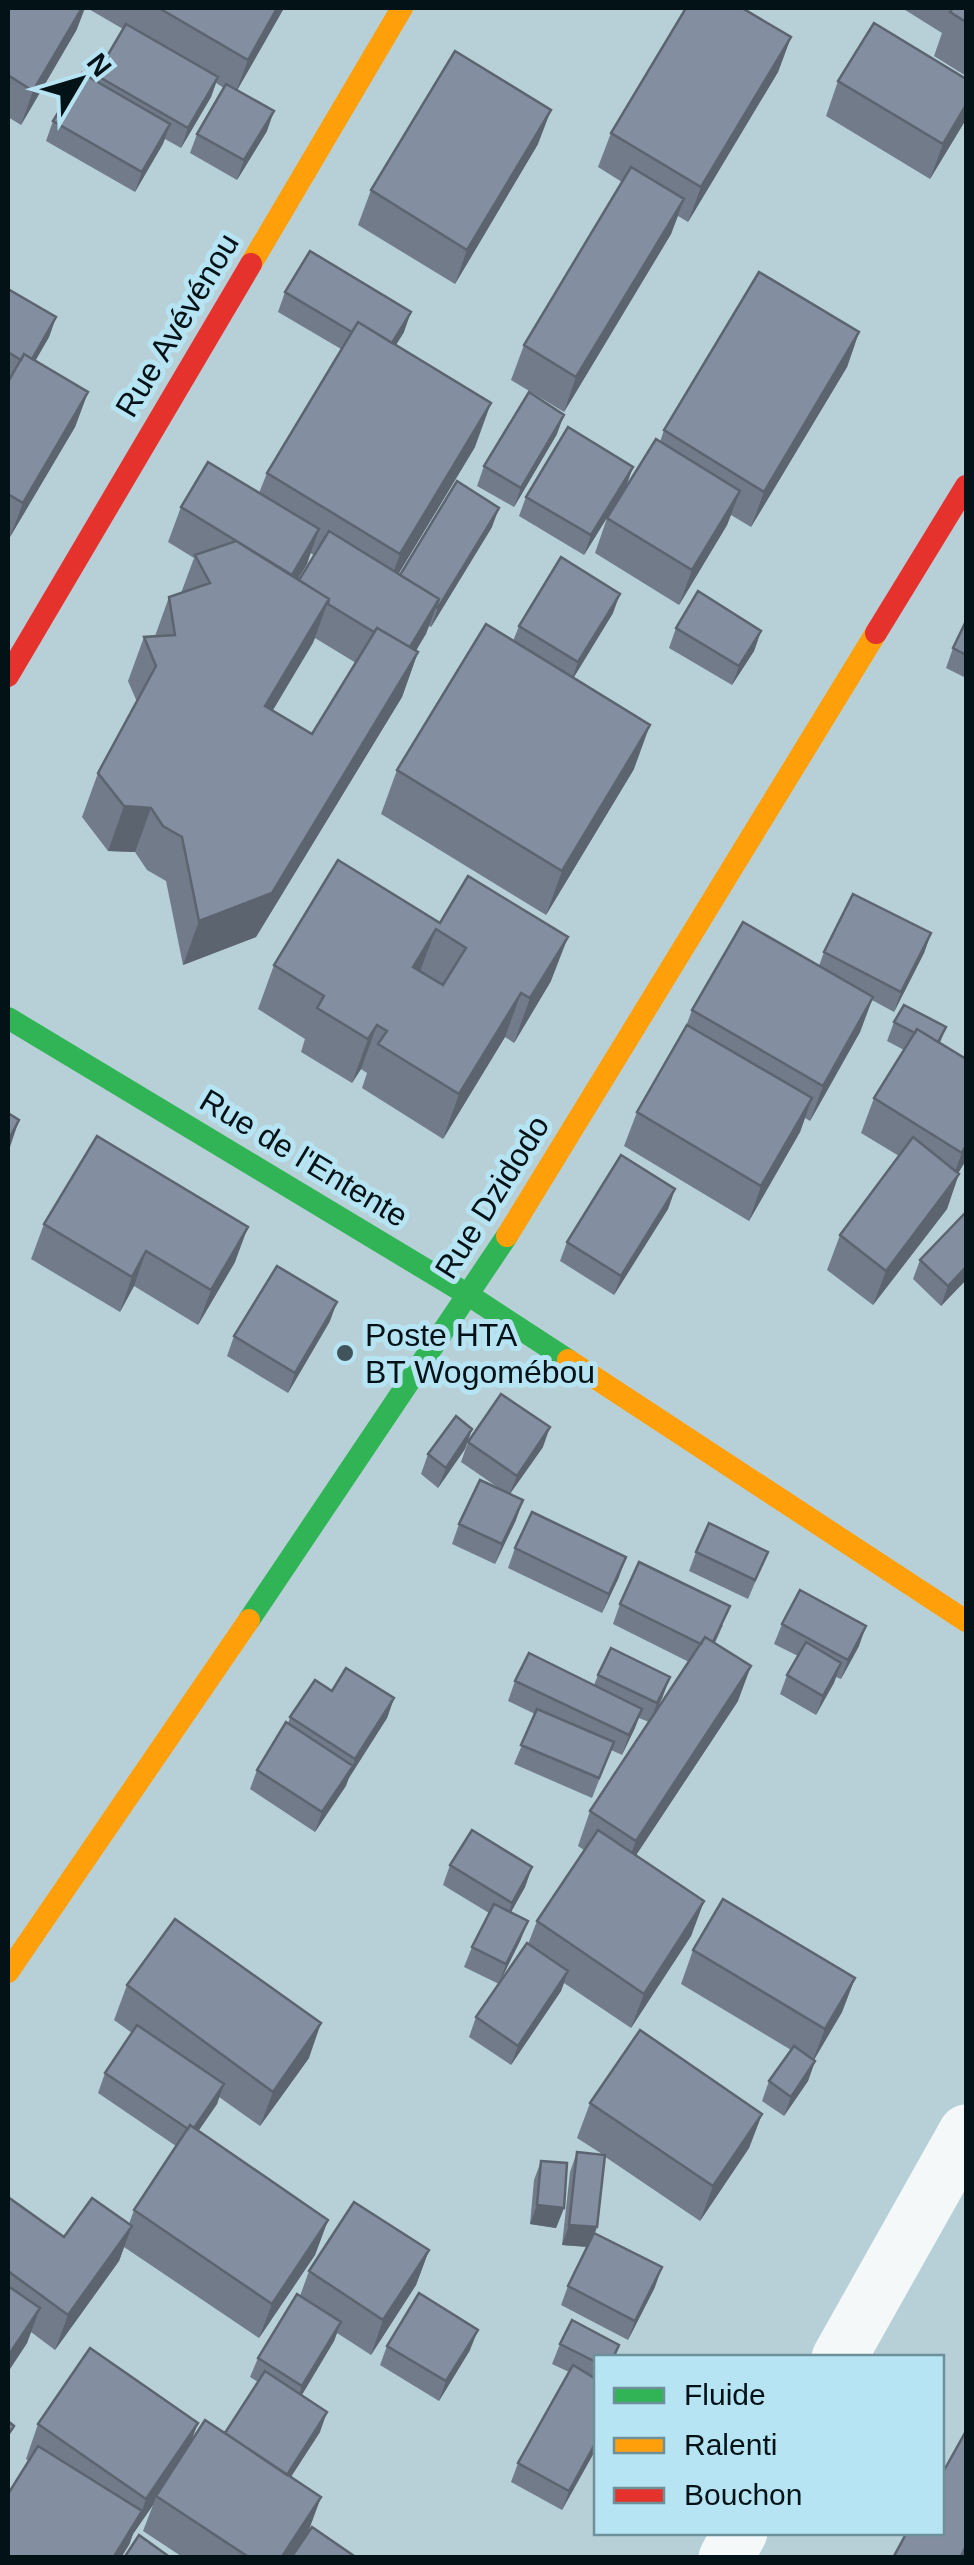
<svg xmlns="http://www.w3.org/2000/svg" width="974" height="2565" viewBox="0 0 974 2565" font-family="Arial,sans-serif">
<rect width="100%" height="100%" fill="#b7d0d8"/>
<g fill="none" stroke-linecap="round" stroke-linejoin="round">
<path stroke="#f4f8f9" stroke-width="55" d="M839,2358L966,2132
M726,2558L740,2532"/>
<path stroke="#30b455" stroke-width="22" d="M8,1018L470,1296L568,1360
M249,1620L507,1236"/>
<path stroke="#ff9f0a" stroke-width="22" d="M251,264L402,8
M507,1236L876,633
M568,1360L966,1621
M8,1972L249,1620"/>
<path stroke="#e5322d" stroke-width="22" d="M876,633L966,486
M8,676L251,264"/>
</g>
<path fill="#717b8a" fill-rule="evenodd" d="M8,8L77,29L21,125L8,117Z
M87,8H284L237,90L267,131L237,180L190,153L197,134L224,88L216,83L211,97L181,148L165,139L135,192L46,141L53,121L94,80L123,29Z
M902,8H966V76L934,56L942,33Z
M791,37L778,72L688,222L678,216L671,234L564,412L511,380L524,345L622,182L598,167L611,133Z
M966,79L965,121L930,179L826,116L838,81Z
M538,144L455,284L358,225L371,190Z
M8,289L56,317L49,337L35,361L88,392L75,427L10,537L8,536V382L10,377L8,376Z
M285,292L404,332L396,345L475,447L398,574L400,575L492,527L431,627L429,626L416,651L418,652L402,697L256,937L183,965L166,881L147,870L135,852L108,851L82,817L98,773L137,702L128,681L144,637L155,636L169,597L181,593L194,558L168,542L181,507L259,493L267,473L341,349L278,312ZM310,553L314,555L299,580L298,579L307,564ZM315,638L356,663L312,734L273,710Z
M859,332L847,367L751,527L731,515L727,525L679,605L595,553L607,518L660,442L664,430Z
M557,434L514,507L477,486L484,466Z
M626,487L584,555L519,516L526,497Z
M613,613L573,678L634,769L546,915L381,814L397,770L513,641L519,626Z
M966,621V678L946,668L953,648Z
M676,628L761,631L754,651L732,685L669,648Z
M440,923L551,981L514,1043L505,1037L443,1139L362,1088L367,1073L361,1069L352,1083L301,1052L305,1039L258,1009L274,965Z
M931,933L924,953L894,1012L872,1000L860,1032L810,1121L805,1118L800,1132L749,1221L624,1146L637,1112L685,1029L692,1010L819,966L824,952Z
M894,1022L946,1027L940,1043L966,1160L958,1173L947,1209L873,1305L827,1270L840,1235L899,1156L861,1133L874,1098L904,1050L887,1041Z
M675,1189L668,1209L614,1295L560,1261L567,1242Z
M966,1212V1280L941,1306L913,1279L920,1260Z
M44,1224L235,1262L198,1325L134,1286L120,1312L31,1259Z
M330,1321L288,1393L227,1356L234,1336Z
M472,1429L465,1449L438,1488L421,1474L428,1454Z
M468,1442L543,1447L510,1494L516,1520L495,1564L452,1544L459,1524L503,1491L461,1462Z
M515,1548L619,1577L602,1613L508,1568Z
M696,1552H768L748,1599L689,1571Z
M620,1604L723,1625L715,1643L738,1701L636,1855L704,1901L691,1936L631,2028L564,1983L561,1991L511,2065L469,2037L476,2017L499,1984L464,1967L472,1947L489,1913L443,1885L450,1865L532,1867L525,1887L511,1912L528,1921L520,1941L499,1983L528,1944L537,1921L584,1850L578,1846L590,1811L649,1722L639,1718L622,1755L611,1750L592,1798L514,1764L535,1714L508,1701L515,1681L594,1685L598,1675L663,1696L654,1714L689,1662L613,1624Z
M782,1624L859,1646L841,1679L836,1677L816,1715L780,1694L787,1675L798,1656L774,1644Z
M332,1691L394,1698L387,1718L315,1832L250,1789L257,1770L288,1724L290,1717Z
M693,1950L855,1978L842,2012L814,2060L815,2061L808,2081L784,2116L762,2101L769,2081L791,2050L681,1984Z
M127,1985L309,2058L260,2126L219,2097L217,2104L198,2131L328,2220L315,2255L259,2338L124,2247L119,2261L55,2350L31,2332L27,2343L8,2372V2197L64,2237L129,2224L134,2210L176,2146L98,2093L105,2073L132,2033L114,2020Z
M590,2103L762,2114L749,2148L700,2221L604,2156L595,2233L655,2287L628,2340L561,2305L568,2286L587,2247L562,2245L570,2172L577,2152L602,2154L577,2138Z
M541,2161L564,2208L556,2228L530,2224L534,2180Z
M429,2250L416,2285L371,2355L337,2333L334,2341L302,2395L320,2432L291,2477L321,2497L308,2532L291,2558H184L143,2531L153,2505L133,2534L129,2545L26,2459L38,2424L190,2443L225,2433L258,2382L250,2377L258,2358L300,2296L309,2271Z
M560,2344L596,2358V2449L562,2510L511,2482L518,2463L569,2372L552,2364Z
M387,2346L470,2350L439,2401L380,2365Z"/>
<path fill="#5c6470" d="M82,8H85L77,29L21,125L33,91Z
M277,8H284L235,94L248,60Z
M791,37L778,72L688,222L701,187Z
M218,77L211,97L181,148L188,128Z
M966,105L965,121L930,179L943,144Z
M551,110L538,144L455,284L467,250Z
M274,111L267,131L237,180L244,160Z
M170,124L163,144L135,192L142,172Z
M684,199L671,234L564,412L576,377Z
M411,312L404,332L379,372L386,353Z
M56,317L49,337L22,384L29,364Z
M859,332L847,367L751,527L764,492Z
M88,392L75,427L10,537L23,503Z
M491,403L475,447L384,598L400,554Z
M564,415L557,434L514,507L521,488Z
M633,467L626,487L584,555L591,535Z
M740,491L727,525L679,605L692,570Z
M499,508L492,527L431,627L438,608Z
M319,529L307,564L279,610L292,575Z
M620,594L613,613L571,682L578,662Z
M329,599L313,643L249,750L265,706Z
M439,599L426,634L394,687L407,652Z
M761,631L754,651L732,685L739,666Z
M418,652L402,697L256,937L183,965L199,921Z
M650,725L634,769L546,915L562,871Z
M124,806L151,808L135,852L108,851Z
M436,929L419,974L413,967Z
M931,933L924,953L894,1012L901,992Z
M568,937L551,981L514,1043L530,998Z
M521,993L505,1037L443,1139L459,1094Z
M873,997L860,1032L810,1121L823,1086Z
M377,1025L361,1069L352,1083L368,1039Z
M812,1098L800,1132L749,1221L761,1186Z
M19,1120L8,1153V1141Z
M966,1145V1160L950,1187L959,1174L947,1209L873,1305L886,1271L949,1187L962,1153Z
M675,1189L668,1209L614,1295L621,1276Z
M248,1227L235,1262L198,1325L211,1290Z
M146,1251L134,1286L120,1312L132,1277Z
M966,1267V1280L941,1306L948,1286Z
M337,1302L330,1321L288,1393L295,1373Z
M550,1427L543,1447L509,1495L517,1476Z
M472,1429L465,1449L438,1488L446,1468Z
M523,1500L516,1520L495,1564L502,1544Z
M626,1557L619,1577L602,1613L609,1594Z
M866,1626L859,1646L841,1679L848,1660Z
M841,1663L834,1683L816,1715L823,1696Z
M751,1666L738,1701L623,1875L636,1841Z
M670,1677L663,1696L650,1723L657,1703Z
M394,1698L387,1718L348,1779L355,1759Z
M642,1709L635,1728L622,1755L629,1735Z
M353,1766L346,1786L315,1832L322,1812Z
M532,1867L525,1887L505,1923L512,1903Z
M704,1901L691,1936L631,2028L644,1994Z
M528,1921L520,1941L499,1984L506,1964Z
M568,1971L561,1991L511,2065L518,2046Z
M855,1978L842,2012L812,2063L825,2029Z
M321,2023L309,2058L260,2126L273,2092Z
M815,2061L808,2081L784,2116L791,2097Z
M224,2084L217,2104L184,2152L191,2132Z
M762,2114L749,2148L700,2221L713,2186Z
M537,2205L564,2208L556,2228L530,2224Z
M328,2220L315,2255L259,2338L272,2304Z
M569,2225L597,2227L590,2247L562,2245Z
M132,2226L119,2261L55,2350L68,2315Z
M429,2250L416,2285L371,2355L383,2320Z
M662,2267L655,2287L628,2340L635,2321Z
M40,2308L27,2343L8,2372V2356Z
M341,2322L334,2341L295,2406L302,2386Z
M478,2330L470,2350L439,2401L446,2381Z
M327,2412L320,2432L275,2501L283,2481Z
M198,2423L185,2458L156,2496L153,2505L133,2534L129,2545L121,2558H113L142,2511L146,2499Z
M596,2442V2449L562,2510L569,2491Z
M321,2497L308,2532L291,2558H281Z
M966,2546V2558H960Z"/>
<path fill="#838fa0" stroke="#5c6470" stroke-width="2.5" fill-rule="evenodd" d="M8,8H82L33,91L8,75Z
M159,8H277L248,60Z
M686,8H742L791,37L701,187L611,133Z
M953,8H966V22L950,12Z
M874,23L966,79V105L943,144L838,81Z
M126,24L218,77L188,128L96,75Z
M455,51L551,110L467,250L371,190Z
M82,73L170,124L142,172L53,121Z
M226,84L274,111L244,160L197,134Z
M631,167L684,199L576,377L524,345Z
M310,251L411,312L392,343L358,322L352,332L285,292Z
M759,272L859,332L764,492L664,430Z
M8,289L56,317L32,359L24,354L21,360L8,352Z
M358,322L491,403L400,554L267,473Z
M24,354L88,392L23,503L8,494V382Z
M529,392L564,415L521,488L484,466Z
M568,427L633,467L591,535L526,497Z
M656,439L740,491L692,570L607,518Z
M208,462L319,529L292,575L181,507Z
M457,481L499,508L438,608L436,607L439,599L400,575Z
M329,531L439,599L410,647L377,628L374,632L328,604L329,599L299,580Z
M236,541L329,599L265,706L312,734L377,628L418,652L272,893L199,921L182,837L163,826L151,808L124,806L98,773L156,666L144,637L175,635L169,597L210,583L195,555Z
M561,557L620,594L578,662L519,626Z
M698,591L761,631L739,666L676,628Z
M966,621V655L953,648Z
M486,624L650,725L562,871L397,770Z
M338,860L440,923L468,876L568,937L530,998L521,993L459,1094L378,1044L387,1031L377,1025L368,1039L317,1008L324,996L274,965ZM436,929L466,948L443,985L413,967Z
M853,894L931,933L901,992L824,952Z
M743,922L873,997L823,1086L692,1010Z
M904,1005L946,1027L938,1042L917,1029L915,1033L894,1022Z
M687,1025L812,1098L761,1186L637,1112Z
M917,1029L966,1059V1145L962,1153L874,1098Z
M8,1113L19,1120L8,1141Z
M97,1136L248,1227L211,1290L146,1251L132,1277L44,1224Z
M913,1137L959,1174L886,1271L840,1235Z
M621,1155L675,1189L621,1276L567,1242Z
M966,1212V1267L948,1286L920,1260Z
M277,1266L337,1302L295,1373L234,1336Z
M501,1394L550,1427L517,1476L468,1442Z
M456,1416L472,1429L446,1468L428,1454Z
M480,1480L523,1500L502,1544L459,1524Z
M532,1512L626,1557L609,1594L515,1548Z
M709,1523L768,1552L755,1580L696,1552Z
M639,1562L730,1606L713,1642L705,1637L701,1644L620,1604Z
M800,1590L866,1626L848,1660L782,1624Z
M705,1637L751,1666L636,1841L590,1811Z
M806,1642L841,1663L823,1696L787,1675Z
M611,1648L670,1677L657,1703L598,1675Z
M529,1653L642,1709L629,1735L515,1681Z
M346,1668L394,1698L355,1759L290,1717L315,1680L332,1691Z
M537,1709L614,1742L599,1778L521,1745Z
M286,1722L353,1766L322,1812L257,1770Z
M472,1830L532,1867L512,1903L450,1865Z
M598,1830L704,1901L644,1994L537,1921Z
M723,1899L855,1978L825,2029L693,1950Z
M494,1904L528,1921L506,1964L472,1947Z
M175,1919L321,2023L273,2092L127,1985Z
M527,1943L568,1971L518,2046L476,2017Z
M137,2025L224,2084L194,2128L190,2125L188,2129L105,2073Z
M640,2030L762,2114L713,2186L590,2103Z
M794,2046L815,2061L791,2097L769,2081Z
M190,2125L328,2220L272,2304L134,2210Z
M577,2152L605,2155L597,2227L569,2225Z
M541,2161L567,2163L564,2208L537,2205Z
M8,2197L64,2237L92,2198L132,2226L68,2315L8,2271Z
M354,2202L429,2250L383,2320L309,2271Z
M594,2233L662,2267L635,2321L568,2286Z
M8,2286L40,2308L8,2356Z
M419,2293L478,2330L446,2381L387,2346Z
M297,2294L341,2322L302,2386L258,2358Z
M572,2320L619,2345L613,2358H596V2362L560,2344Z
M90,2348L198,2423L146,2499L38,2424Z
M573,2365L596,2379V2442L569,2491L518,2463Z
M265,2371L327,2412L287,2475L225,2433Z
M205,2420L321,2497L281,2558H250L156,2496Z
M8,2421L14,2426L8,2435Z
M966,2431V2546L960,2558H893L907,2532H942V2474Z
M38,2446L142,2511L113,2558H8V2494Z
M312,2527L357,2558H291Z
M139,2535L171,2558H124Z"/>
<circle fill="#41545b" stroke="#b6e4f3" stroke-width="4" cx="345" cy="1353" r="10"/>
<g text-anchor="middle" stroke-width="10" stroke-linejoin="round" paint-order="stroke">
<g font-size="32" fill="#021217" stroke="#b6e4f3">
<text transform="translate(177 325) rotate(-59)" y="11">Rue Avévénou</text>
<text transform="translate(304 1158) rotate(31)" y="11">Rue de l'Entente</text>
<text transform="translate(492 1197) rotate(-58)" y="11">Rue Dzidodo</text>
</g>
<g font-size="32" fill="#021217" stroke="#b6e4f3" text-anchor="start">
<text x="365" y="1346">Poste HTA<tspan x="365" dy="37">BT Wogomébou</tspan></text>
</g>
</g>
<rect width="974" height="2565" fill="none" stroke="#021217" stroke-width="20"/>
<rect x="594" y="2355" width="350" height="180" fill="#b6e4f3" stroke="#6e909b" stroke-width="2.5"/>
<rect x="614" y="2388" width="50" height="15" fill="#30b455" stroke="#6e909b" stroke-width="2.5"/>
<text x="684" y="2405" font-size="30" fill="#021217">Fluide</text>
<rect x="614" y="2438" width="50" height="15" fill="#ff9f0a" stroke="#6e909b" stroke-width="2.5"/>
<text x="684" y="2455" font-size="30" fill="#021217">Ralenti</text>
<rect x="614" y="2488" width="50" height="15" fill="#e5322d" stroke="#6e909b" stroke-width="2.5"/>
<text x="684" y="2505" font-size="30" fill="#021217">Bouchon</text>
<g transform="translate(80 80) rotate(52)" stroke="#b6e4f3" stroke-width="8" paint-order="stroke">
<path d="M0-8L18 38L0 25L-18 38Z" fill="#021217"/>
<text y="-15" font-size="28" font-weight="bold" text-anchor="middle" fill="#021217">N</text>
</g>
</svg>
